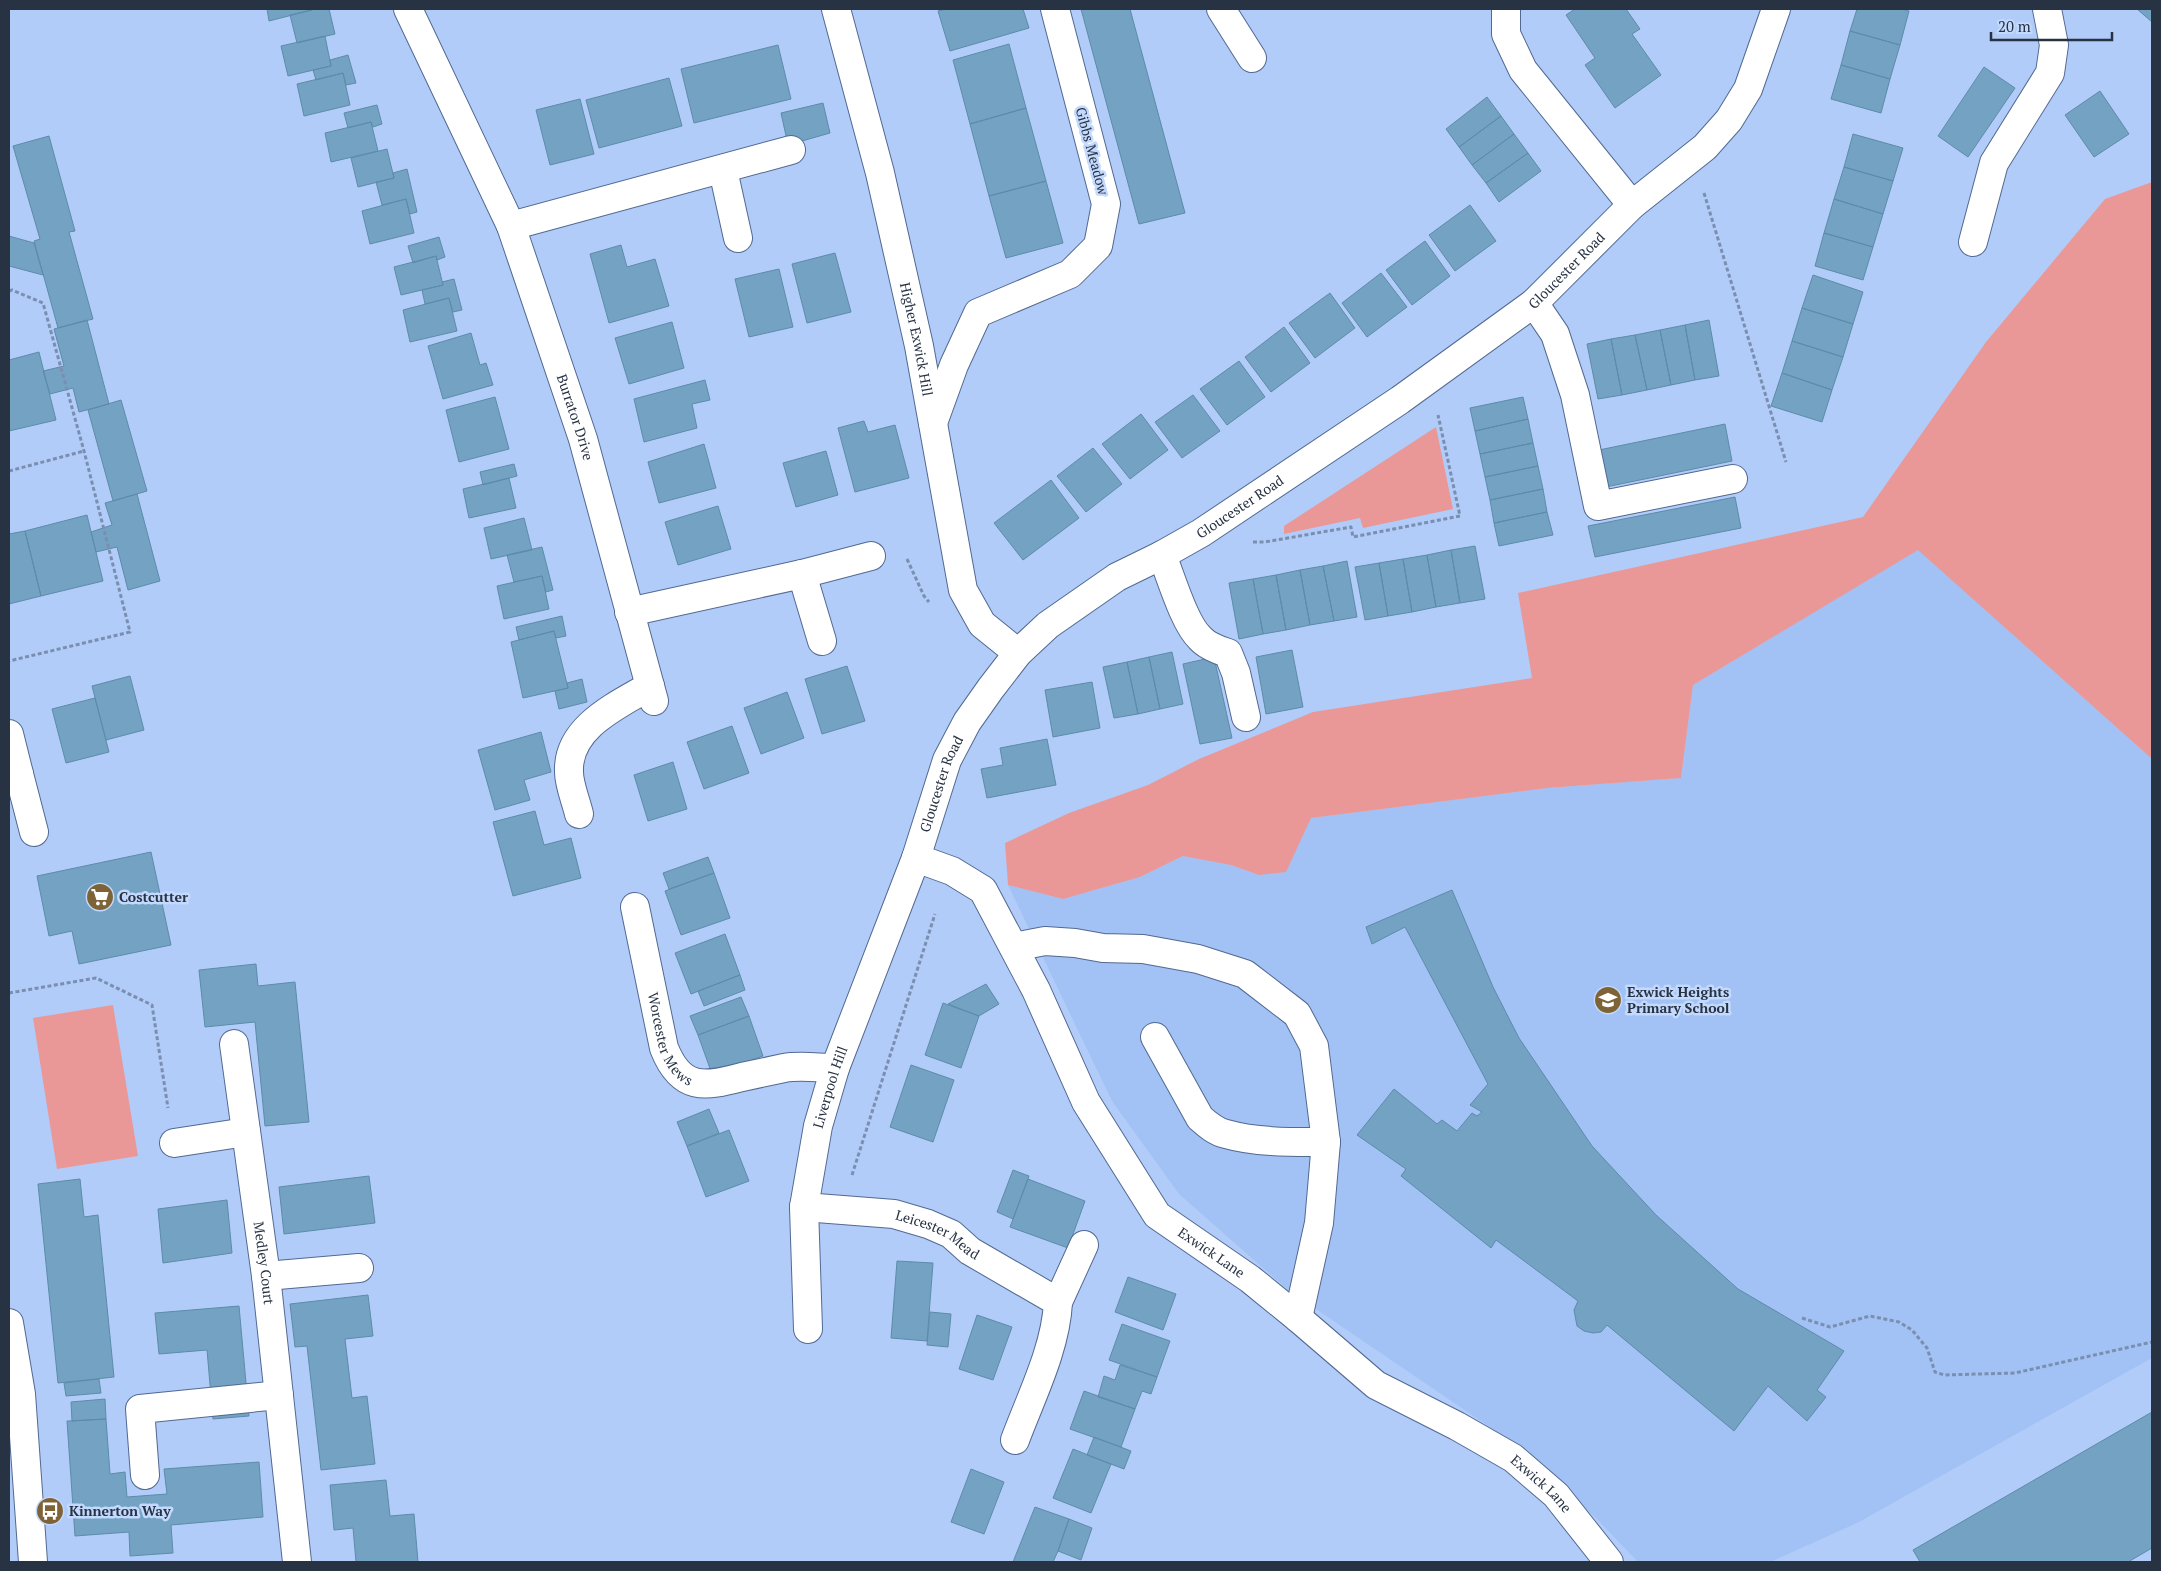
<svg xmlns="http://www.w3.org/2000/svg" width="2161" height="1571" viewBox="0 0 2161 1571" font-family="'PT Serif',serif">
<rect width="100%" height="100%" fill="#b1ccf9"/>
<path fill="#a2c1f4" d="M1918,549L2152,759V1358L1857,1523L1770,1562H1638L1596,1518L1494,1430L1288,1290L1179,1194L1112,1101L1008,885L1063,899L1140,877L1183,856L1231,865L1259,875L1311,818L1547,788L1681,778L1693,685Z"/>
<path fill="#ea9897" d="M2152,182V759L1918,550L1693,685L1681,778L1547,788L1311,818L1286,872L1259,875L1231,865L1183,856L1140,877L1063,899L1008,885L1005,843L1069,813L1148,785L1199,759L1313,712L1532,678L1518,593L1863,517L1986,342L2105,199Z
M1436,427L1453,509L1363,528L1360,518L1284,534V526Z
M113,1005L138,1156L57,1169L33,1018Z"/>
<path fill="#74a2c3" stroke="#5d8bab" d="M267,9H312V10L269,21Z
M312,9H329L335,34L297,43L290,15L312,10Z
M947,9H1023L1029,28L950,51L938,11Z
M1081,9H1130L1185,213L1139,224Z
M1575,9H1626L1640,29L1632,34L1661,75L1615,108L1585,65L1595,58L1566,15Z
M1857,9H1901L1909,11L1900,45L1850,31Z
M2137,9H2152V22Z
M1850,31L1900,45L1890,79L1841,65Z
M325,36L331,66L288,76L281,46Z
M1009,44L1026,108L970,124L953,60Z
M778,45L791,99L694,123L681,69Z
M348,55L356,83L346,85L343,73L316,80L313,70L331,66L330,60Z
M1841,65L1890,79L1881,113L1831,99Z
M1984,67L2015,88L1968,157L1938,136Z
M343,73L350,105L304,116L297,84Z
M669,78L682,126L599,148L586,100Z
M2100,91L2129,134L2094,157L2065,115Z
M1487,97L1501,116L1459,147L1446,129Z
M580,99L594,154L550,165L536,110Z
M823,103L830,133L788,145L781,113Z
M377,105L382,124L373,127L371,122L348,128L344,113Z
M1026,108L1046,181L989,196L970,124Z
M1501,116L1514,134L1472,165L1459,147Z
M371,122L378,151L331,162L325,133Z
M1514,134L1528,153L1486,183L1472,165Z
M1853,134L1903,148L1893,181L1844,167Z
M49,136L75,231L69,232L93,319L58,328L34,241L40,239L13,146Z
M387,149L394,178L358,187L351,158Z
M1528,153L1541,171L1499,202L1486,183Z
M1844,167L1893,181L1883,214L1834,199Z
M407,169L417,212L410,214L406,199L382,205L376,182L394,178L393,173Z
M1046,181L1063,243L1006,258L989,196Z
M406,199L414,233L370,244L362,211Z
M1834,199L1883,214L1873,247L1824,233Z
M1470,205L1496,241L1455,271L1429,235Z
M1824,233L1873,247L1863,280L1815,266Z
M9,236L34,243L43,275L9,266Z
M439,237L445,257L437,260L436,256L413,263L408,246Z
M1425,241L1450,276L1412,305L1386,270Z
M621,245L627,267L655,259L669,306L609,323L590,254Z
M835,253L851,312L807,323L792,264Z
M436,256L443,285L401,295L394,267Z
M779,269L793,327L749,337L735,279Z
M1381,273L1407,307L1367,337L1342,303Z
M1813,275L1863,292L1853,324L1802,308Z
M454,279L462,310L453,312L449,298L425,304L422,290L443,285L442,282Z
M1330,293L1355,328L1315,358L1289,323Z
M449,298L457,331L410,342L403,310Z
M1802,308L1853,324L1843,357L1792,341Z
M87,320L109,404L79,412L73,388L50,394L43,371L64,366L54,329Z
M1709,320L1719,376L1695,380L1685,325Z
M672,322L684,368L629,384L615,338Z
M1685,325L1695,380L1671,385L1660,330Z
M1284,327L1310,363L1271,392L1245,357Z
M1660,330L1671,385L1647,390L1635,335Z
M471,333L480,365L486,363L493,385L443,399L428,346Z
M1635,335L1647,390L1622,395L1611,339Z
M1611,339L1622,395L1598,399L1587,344Z
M1792,341L1843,357L1832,390L1782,373Z
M39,352L56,420L9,431V360Z
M1239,361L1265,397L1227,425L1200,389Z
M1782,373L1832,390L1822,422L1771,406Z
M705,380L710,400L692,404L697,428L644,442L634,399Z
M1193,395L1220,431L1182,458L1155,422Z
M495,397L509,449L459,462L446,410Z
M1523,397L1528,419L1475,431L1470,408Z
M121,400L147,491L113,501L88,410Z
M1141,414L1168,450L1130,479L1102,444Z
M1528,419L1533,443L1480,454L1475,431Z
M864,421L868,432L895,425L909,478L855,492L838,428Z
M1725,424L1732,461L1606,487L1599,450Z
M1533,443L1538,466L1485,477L1480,454Z
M704,444L716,488L659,503L648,462Z
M1093,448L1122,484L1086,512L1057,476Z
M826,451L838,495L796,507L783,463Z
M514,464L517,476L483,485L480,472Z
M1538,466L1543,489L1490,500L1485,477Z
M509,478L516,508L469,518L463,489Z
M1051,480L1079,518L1023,560L994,523Z
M1543,489L1547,512L1494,523L1490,500Z
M137,494L160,581L128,590L117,547L96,552L91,532L112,525L105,503Z
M1735,497L1741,528L1595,557L1588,526Z
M718,506L731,549L678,565L665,522Z
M1547,512L1553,535L1499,546L1494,523Z
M87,515L103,581L41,596L25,531Z
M524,518L532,550L491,559L484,528Z
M25,531L41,596L9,604V534Z
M1475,546L1485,599L1460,603L1451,550Z
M542,547L553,590L546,592L542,576L514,582L507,555Z
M1451,550L1460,603L1436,607L1427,555Z
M1427,555L1436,607L1412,612L1403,559Z
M1403,559L1412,612L1388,616L1379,563Z
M1347,561L1357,617L1334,621L1323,566Z
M1379,563L1388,616L1365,620L1355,567Z
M1323,566L1334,621L1310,625L1300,570Z
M1300,570L1310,625L1286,630L1276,575Z
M1276,575L1286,630L1263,634L1253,579Z
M542,576L549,609L504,619L497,586Z
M1253,579L1263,634L1239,639L1229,583Z
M562,616L566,636L556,638L554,631L519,640L516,627Z
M554,631L568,688L523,698L511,642Z
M1292,650L1303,707L1266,714L1256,657Z
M1172,652L1183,704L1160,709L1149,657Z
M1149,657L1160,709L1138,714L1127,662Z
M1214,657L1232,738L1200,744L1183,664Z
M1127,662L1138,714L1114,718L1103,667Z
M847,666L865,721L822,734L805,679Z
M130,676L144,730L106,740L92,686Z
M582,679L587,702L559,709L555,691L568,688L567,683Z
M1092,682L1100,728L1053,737L1045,690Z
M787,692L804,738L761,754L744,708Z
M95,698L109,752L66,763L52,709Z
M732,726L749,773L704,789L687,742Z
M541,732L551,772L524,780L530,800L495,810L478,750Z
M1047,739L1056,785L987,798L981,769L1003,765L1000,748Z
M673,762L687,809L648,821L634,775Z
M535,811L544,845L571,838L581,878L513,896L493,822Z
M151,852L171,945L79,964L72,931L49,936L37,876Z
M708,857L714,873L669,889L663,873Z
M714,873L730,918L681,935L665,891Z
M1452,890L1493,987L1519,1038L1592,1146L1656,1215L1738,1289L1844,1351L1817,1390L1826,1397L1807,1421L1768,1386L1734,1431L1607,1325L1601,1332L1593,1333L1584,1331L1577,1326L1574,1310L1578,1301L1496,1240L1491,1248L1401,1176L1406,1169L1357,1135L1394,1089L1437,1124L1442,1120L1457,1131L1472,1113L1477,1116L1482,1112L1470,1105L1488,1084L1405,927L1372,944L1366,927Z
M725,934L740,975L691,994L675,953Z
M256,964L258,986L295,982L309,1122L265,1126L255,1022L205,1027L199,970Z
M740,975L745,990L704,1006L698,991Z
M986,984L999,1004L979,1016L948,1004Z
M741,997L749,1016L698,1035L690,1016Z
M943,1003L979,1016L961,1068L925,1055Z
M749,1016L763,1056L712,1074L698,1035Z
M911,1065L954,1080L933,1142L890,1127Z
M709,1109L719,1133L687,1146L677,1122Z
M729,1130L749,1181L706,1197L687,1146Z
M1013,1170L1029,1176L1013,1219L997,1212Z
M369,1176L375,1223L284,1234L279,1187Z
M80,1179L84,1217L98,1215L114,1377L58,1383L38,1184Z
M1028,1179L1085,1201L1068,1248L1010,1227Z
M227,1200L232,1253L163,1263L158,1209Z
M897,1261L933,1263L927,1341L891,1338Z
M1128,1277L1176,1294L1163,1330L1115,1312Z
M368,1295L373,1336L345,1339L352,1398L367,1396L375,1464L321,1470L307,1346L295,1347L290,1304Z
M239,1306L249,1416L213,1419L207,1350L159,1354L155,1313Z
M930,1312L951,1314L948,1347L927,1345Z
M977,1315L1012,1327L993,1380L959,1369Z
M1122,1324L1170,1341L1157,1377L1109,1360Z
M1120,1365L1157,1377L1151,1394L1142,1391L1135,1409L1098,1397L1104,1376L1115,1380Z
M99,1379L101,1393L66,1396L64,1383Z
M1084,1391L1135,1409L1121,1447L1070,1429Z
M105,1399L106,1419L72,1421L71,1402Z
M2152,1412V1548L2128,1562H1920L1913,1550Z
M106,1419L110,1474L125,1472L127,1497L167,1494L164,1469L259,1462L263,1517L171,1525L173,1553L130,1556L129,1532L75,1536L67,1421Z
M1094,1437L1131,1451L1124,1469L1087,1455Z
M1073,1449L1111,1464L1091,1513L1053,1498Z
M971,1469L1004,1482L984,1534L951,1522Z
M386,1480L390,1516L414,1514L418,1562H356L353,1528L334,1530L330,1485Z
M1035,1507L1069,1519L1058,1551L1053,1562H1013Z
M1069,1519L1092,1528L1081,1560L1058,1551Z"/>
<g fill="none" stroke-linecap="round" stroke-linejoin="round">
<g stroke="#526991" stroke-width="30">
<g id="minor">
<path id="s1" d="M408,9L511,226L583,439L654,701"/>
<path id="s2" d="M836,9L880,173L919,346L963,590L982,624L1018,653"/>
<path d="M1221,9L1252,58"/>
<path d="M1506,9V34L1523,70L1632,205"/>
<path d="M723,170L738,238"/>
<path d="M511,226L791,150"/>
<path d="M1973,242L1994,163L2050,73L2054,45L2047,9"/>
<path d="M1534,303L1555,334L1575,395L1598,506L1733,479"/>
<path d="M933,423L954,365L978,313L1070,274L1098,246L1106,204L1055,9"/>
<path d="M1162,555C1171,577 1184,623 1200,638C1207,646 1218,650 1228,653L1236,673L1246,717"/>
<path d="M802,574L822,641"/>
<path d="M629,612L802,574L871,556"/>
<path d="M9,734L19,774L9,777"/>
<path d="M19,774L34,832"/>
<path d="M579,814C576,801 569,785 569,772C567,727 618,705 650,686"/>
<path id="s3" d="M916,858L952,871L983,890L1036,990L1086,1102L1157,1215L1250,1279L1298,1318L1376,1385L1457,1426L1513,1458L1556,1495L1609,1562"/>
<path id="s4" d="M635,907L664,1048C681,1091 704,1087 742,1077C756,1074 770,1071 784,1068C800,1065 819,1068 835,1068"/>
<path d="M1014,947L1045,941L1075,943L1103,948L1143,949L1198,959L1245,974L1297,1014L1314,1046L1326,1142L1319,1223L1298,1318"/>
<path d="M1155,1037L1200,1118C1208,1125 1216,1132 1226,1134C1258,1143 1294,1142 1326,1142"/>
<path id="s5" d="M234,1044L266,1276L297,1562"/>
<path d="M174,1143L246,1132"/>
<path id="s6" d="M804,1207L894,1214L928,1224L951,1234L970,1251L1058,1302C1056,1348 1031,1397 1015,1440"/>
<path d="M266,1276L359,1268"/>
<path d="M1058,1302L1084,1245"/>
<path d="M9,1323L21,1394L33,1562"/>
<path id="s7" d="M808,1329L804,1207L818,1126L835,1068L916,858L947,760L967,722L991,688L1018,653L1048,625L1117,577L1162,555L1201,533L1400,400L1534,303L1632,205L1705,147L1729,120L1748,89L1776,9"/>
<path d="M145,1475L140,1409L279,1395"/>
</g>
</g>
<path stroke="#7a8fb0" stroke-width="3" stroke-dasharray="4 2.5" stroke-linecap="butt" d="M1704,193L1786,462
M9,291L12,290L43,303L84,451L130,632L9,661
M9,471L84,451
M1253,542H1265L1351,527L1353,537L1460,516L1438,415
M907,559L924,596L929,602
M9,993L96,978L152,1005L168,1108
M852,1175L935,914
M1802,1318L1830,1327L1870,1316L1899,1322L1912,1330L1927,1348L1935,1372L1944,1375L2015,1373L2152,1342"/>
<use href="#minor" stroke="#fff" stroke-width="28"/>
</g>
<defs>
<g id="supermarket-disc" transform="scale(1.4375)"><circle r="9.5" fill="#7d6335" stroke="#c3d9fd"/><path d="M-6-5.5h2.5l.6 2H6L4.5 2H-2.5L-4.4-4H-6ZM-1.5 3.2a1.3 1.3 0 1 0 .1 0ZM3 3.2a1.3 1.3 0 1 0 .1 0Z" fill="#fff"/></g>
<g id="school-disc" transform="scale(1.4375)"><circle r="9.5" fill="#7d6335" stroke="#c3d9fd"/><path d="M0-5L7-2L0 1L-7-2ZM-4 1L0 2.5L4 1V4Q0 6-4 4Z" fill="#fff"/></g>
<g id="bus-disc" transform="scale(1.4375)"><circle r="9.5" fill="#7d6335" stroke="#c3d9fd"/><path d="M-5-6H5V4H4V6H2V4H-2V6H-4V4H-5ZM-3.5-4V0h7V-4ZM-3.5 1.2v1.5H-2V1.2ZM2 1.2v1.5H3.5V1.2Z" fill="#fff"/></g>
</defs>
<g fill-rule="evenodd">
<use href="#supermarket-disc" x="100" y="897"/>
<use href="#school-disc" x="1608" y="1000"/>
<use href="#bus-disc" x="50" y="1511"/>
</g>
<g text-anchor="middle" stroke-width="5" stroke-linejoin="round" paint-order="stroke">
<g font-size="14" fill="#273243" stroke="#c3d9fd">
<text transform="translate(1092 151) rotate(75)" y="5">Gibbs Meadow</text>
<text dy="5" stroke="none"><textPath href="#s7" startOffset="1392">Gloucester Road</textPath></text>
<text dy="5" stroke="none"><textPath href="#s2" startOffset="340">Higher Exwick Hill</textPath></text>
<text dy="5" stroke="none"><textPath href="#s1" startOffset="442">Burrator Drive</textPath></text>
<text dy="5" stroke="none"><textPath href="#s7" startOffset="988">Gloucester Road</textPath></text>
<text dy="5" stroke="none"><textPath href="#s7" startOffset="568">Gloucester Road</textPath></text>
<text dy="5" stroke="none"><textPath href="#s4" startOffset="138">Worcester Mews</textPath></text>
<text dy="5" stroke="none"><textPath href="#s7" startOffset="245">Liverpool Hill</textPath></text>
<text dy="5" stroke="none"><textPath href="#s6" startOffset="139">Leicester Mead</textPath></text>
<text dy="5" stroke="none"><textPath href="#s3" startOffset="510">Exwick Lane</textPath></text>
<text dy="5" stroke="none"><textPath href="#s5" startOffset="221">Medley Court</textPath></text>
<text dy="5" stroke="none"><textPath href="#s3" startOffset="915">Exwick Lane</textPath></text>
</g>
<g font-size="14" font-weight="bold" fill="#273243" stroke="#c3d9fd" text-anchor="start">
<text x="119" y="902">Costcutter</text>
<text x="1627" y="997">Exwick Heights<tspan x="1627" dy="16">Primary School</tspan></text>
<text x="69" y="1516">Kinnerton Way</text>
</g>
</g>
<rect width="2161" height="1571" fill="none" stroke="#273243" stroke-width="20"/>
<path d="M1991 32v8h121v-8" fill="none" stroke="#273243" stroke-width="2.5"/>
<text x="1998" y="32" font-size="15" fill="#273243" stroke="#c3d9fd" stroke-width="4" paint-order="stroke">20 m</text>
</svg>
